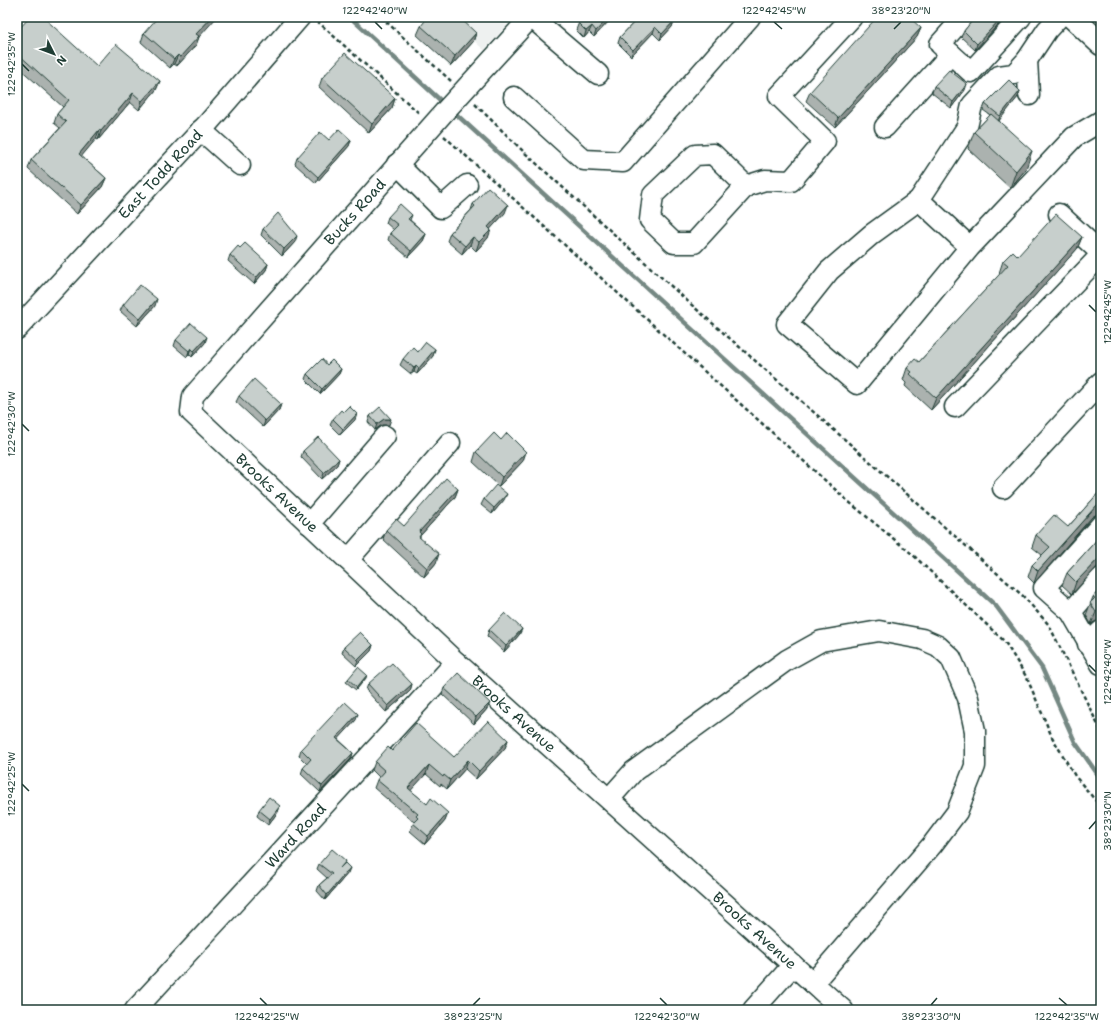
<svg xmlns="http://www.w3.org/2000/svg" width="1118" height="1027" viewBox="0 0 1118 1027" font-family="'Shantell Sans',sans-serif">
<rect width="100%" height="100%" fill="#fff"/>
<filter id="ink" filterUnits="userSpaceOnUse"><feTurbulence type="fractalNoise" baseFrequency=".025" numOctaves="2"/><feDisplacementMap in="SourceGraphic" scale="8" xChannelSelector="R" yChannelSelector="G"/><feConvolveMatrix kernelMatrix="1 2 1 2 8 2 1 2 1" color-interpolation-filters="sRGB"/></filter>
<g filter="url(#ink)">
<path fill="#eef1f0" d="M448,17H514L484,50Z"/>
<g fill="none" stroke-linecap="round" stroke-linejoin="round">
<path stroke="#758883" stroke-width="4.5" d="M350,17L439,99
M457,115L996,606L1042,668L1075,742L1101,779"/>
<g stroke="#1f3d34" stroke-width="23">
<g id="minor">
<path id="s1" d="M531,17L446,110L193,396L191,412L456,662L843,1010"/>
<path d="M531,17L598,74"/>
<path d="M964,17L940,44L971,72L1021,17"/>
<path d="M1027,60L1029,95"/>
<path d="M514,97L584,160L623,162L750,17"/>
<path d="M885,127L951,54"/>
<path d="M201,130L240,165"/>
<path d="M397,164L441,208L467,185"/>
<path d="M746,186L713,154L695,155L653,195L650,220L674,243H694L746,186L765,180L791,181L825,141L779,96L852,17"/>
<path d="M919,200L967,127L972,105L999,76L1014,74L1027,60L1047,30L1059,17"/>
<path d="M1059,214L1101,253"/>
<path d="M970,247L919,200L872,234L829,271L787,324L857,384L970,247L1074,137L1101,121"/>
<path id="s2" d="M17,329L209,122L300,17"/>
<path d="M955,407L1101,255"/>
<path d="M1003,488L1101,382"/>
<path d="M309,524L385,436"/>
<path d="M1101,525L1044,588L1071,612L1101,664"/>
<path d="M348,560L450,443"/>
<path d="M1071,612L1101,578"/>
<path d="M1088,644L1101,631"/>
<path d="M609,799L634,771L787,660L821,641L879,631L922,639L938,646L951,658L968,698L975,731V766L957,812L932,845L813,983"/>
<path id="s3" d="M135,1010L456,662"/>
<path d="M753,1010L793,965"/>
</g>
</g>
<g stroke="#1f3d34" stroke-width="25">
<path id="major" d="M1072,17L1101,44"/>
</g>
<path stroke="#1f3d34" stroke-width="2.5" stroke-dasharray="4 3" stroke-linecap="butt" d="M381,17L451,81
M925,17L928,20
M317,21L420,114
M475,104L525,153L694,307L1023,596L1049,625L1101,731
M444,136L849,502L912,554L1005,642L1027,678L1052,737L1075,776L1101,807"/>
<use href="#minor" stroke="#fff" stroke-width="20"/>
<use href="#major" stroke="#fff" stroke-width="22"/>
</g>
<path fill="#abb2af" stroke="#1f3d34" d="M581,17H611L609,21L594,37L589,32L584,38L576,30Z
M639,17H670L674,21L672,27L660,40L653,33L631,56L618,43L620,37Z
M975,17H1005L975,50L961,37L964,31Z
M421,26L476,33L473,42L451,66L417,35Z
M921,28L917,37L835,127L806,101L810,92Z
M17,31L97,66L160,81L156,90L139,110L130,102L98,140L96,139L81,156L106,178L102,187L77,214L28,169L31,160L60,128L54,123L57,114L63,107L17,66Z
M144,33L199,37L196,45L177,66L174,64L170,68L141,42Z
M322,78L395,98L392,108L369,133L319,87Z
M934,86L965,90L951,108L932,93Z
M1020,91L1018,97L999,120L1026,169L1010,188L968,149L974,132L990,115L983,110L985,104Z
M329,140H351L349,146L316,183L295,164L297,158Z
M473,204L505,213L490,229L488,238L476,251L470,245L462,254L447,241L450,233L471,210Z
M412,215L410,220L426,234L423,241L408,257L388,240L390,233L394,230L386,223L388,217Z
M263,229L295,242L282,256L261,235Z
M1082,237L1077,249L931,410L905,386L906,383L903,380L907,368L919,362L1000,274L999,273L1003,261L1018,256Z
M240,248L268,264L266,270L254,284L228,261L230,255Z
M123,305L155,306L137,326L120,311Z
M1101,320V335L1096,331L1100,321Z
M176,340L205,343L192,357L189,354L187,357L174,346Z
M435,349L433,356L417,374L414,372L411,374L400,365L403,359L418,352Z
M327,365L341,369L339,374L320,394L305,379L307,374Z
M239,396L281,404L279,410L263,427L236,402Z
M370,416L389,425H382L375,430L368,422Z
M333,419L355,420L340,435L330,425Z
M303,451L339,459L337,465L322,479L301,457Z
M476,452L523,461L499,486L473,462Z
M458,489L455,497L420,536V538L436,563L424,577L383,539L386,530L404,526Z
M1101,490V514H1097L1092,517L1034,583L1028,577L1032,565L1042,555L1032,547L1036,535L1068,527Z
M484,499L504,500L492,514L481,505Z
M1101,535V567H1097L1072,594L1062,585L1067,573Z
M1101,588V620H1098L1091,624L1086,615L1093,597Z
M522,629L519,635L504,652L487,636L489,630Z
M373,645L371,651L356,666L342,653L344,647Z
M366,678L356,690L346,682L348,679Z
M368,684H412L410,691L386,712L366,690Z
M444,688L487,709L474,724L442,694Z
M356,720L338,739L353,753L351,759L320,792L301,774L303,768L307,764L299,756L301,749Z
M508,740L505,748L476,779L465,769L447,789L441,784L440,786L426,774L410,790L427,804L448,813L445,821L425,844L410,831L414,822L374,788L377,780L379,777L372,770L375,762L392,751L454,757Z
M280,806L278,812L268,825L257,816L259,810Z
M346,861L345,863L348,873L325,900L317,891L319,885L327,878L317,869L319,864Z"/>
<path fill="#8b918f" stroke="#1f3d34" d="M212,17H217L199,37L196,45L177,66L180,57L196,34Z
M609,17H611L609,21L594,37L596,31Z
M1002,17H1005L975,50L977,44Z
M674,21L672,27L660,40L662,34Z
M592,26L589,32L584,38L586,31Z
M655,27L653,33L631,56L633,50Z
M921,28L917,37L835,127L838,118Z
M476,33L473,42L451,66L455,56Z
M178,55L174,64L170,68L174,59Z
M160,81L156,90L139,110L142,101Z
M967,84L965,90L951,108L953,102Z
M1020,91L1018,97L998,122L1000,116Z
M133,93L130,102L98,140L101,131Z
M395,98L392,108L369,133L372,124Z
M99,130L96,139L76,163L79,154Z
M351,140L349,146L316,183L318,177Z
M1032,151L1026,169L1010,188L1016,171Z
M106,178L102,187L77,214L81,205Z
M508,205L505,213L485,235L488,227Z
M491,230L488,238L476,251L479,242Z
M426,234L423,241L408,257L411,251Z
M297,236L295,242L282,256L284,249Z
M473,237L470,245L462,254L465,246Z
M1082,237L1077,249L931,410L936,398Z
M268,264L266,270L254,284L256,278Z
M157,299L155,306L137,326L140,319Z
M207,337L205,343L192,357L194,351Z
M191,348L189,354L187,357L189,351Z
M435,349L433,356L417,374L419,368Z
M416,365L414,372L411,374L414,368Z
M341,369L339,374L320,394L322,389Z
M281,404L279,410L263,427L265,421Z
M357,414L355,420L340,435L343,429Z
M384,419H391L389,425H382L375,430L377,424Z
M526,452L523,461L499,486L502,477Z
M339,459L337,465L322,479L324,473Z
M458,489L455,497L420,536L418,542L419,532Z
M507,494L504,500L492,514L494,508Z
M1101,503V514H1097L1092,517L1034,583L1038,571L1097,505Z
M439,554L436,563L424,577L427,568Z
M1101,556V567H1097L1072,594L1076,582Z
M1101,609V620H1098L1091,624L1096,612Z
M522,629L519,635L504,652L506,646Z
M373,645L371,651L356,666L358,660Z
M367,675L366,678L356,690L357,687Z
M412,684L410,691L386,712L388,706Z
M490,703L487,709L474,724L476,717Z
M358,714L356,720L334,744L336,738Z
M508,740L505,748L476,779L479,771Z
M353,753L351,759L320,792L322,786Z
M468,760L465,769L447,789L450,780Z
M429,765L426,774L405,797L408,788Z
M280,806L278,812L268,825L270,819Z
M448,813L445,821L425,844L428,836Z
M350,868L348,873L325,900L327,895Z"/>
<path fill="#c7cfcc" stroke="#1f3d34" d="M30,17H43L97,66L116,44L160,81L142,101L133,93L101,131L99,130L79,154L106,178L81,205L31,160L66,122L57,114L69,100L17,53V31Z
M158,17H212L196,34L199,36L180,57L178,55L174,59L144,33Z
M428,17H459L476,33L455,56L421,26Z
M581,17H609L596,31L592,26L586,31L578,23L582,19Z
M639,17H670L674,21L662,34L655,27L633,50L620,37Z
M877,17H909L921,28L838,118L810,92Z
M975,17H1002L977,44L964,31Z
M345,53L395,98L372,124L322,78Z
M949,70L967,84L953,102L934,86Z
M1009,80L1020,91L1000,116L985,104Z
M991,114L1032,151L1016,171L974,132Z
M339,129L351,140L318,177L297,158L320,132L329,140Z
M488,187L508,205L488,227L491,230L479,242L473,237L465,246L450,233L475,206L473,204Z
M400,204L412,215L408,219L426,234L411,251L390,233L398,225L388,217Z
M278,213L297,236L284,249L263,229Z
M1056,214L1082,237L936,398L910,374L912,372L907,368L915,359L919,362L1008,265L1003,261L1013,251L1018,256Z
M245,243L268,264L256,278L230,255L238,246L240,248Z
M140,285L157,299L140,319L123,305Z
M191,323L207,337L194,351L191,348L189,351L176,340Z
M426,342L435,349L419,368L416,365L414,368L403,359L413,347L418,352Z
M322,359L327,365L332,360L341,369L322,389L307,374Z
M254,379L281,404L265,421L239,396Z
M349,406L357,414L343,429L333,419L341,410L343,412Z
M380,407L391,419H384L377,424L370,416Z
M494,433L501,440L507,433L526,452L502,477L476,452Z
M318,437L339,459L324,473L303,451Z
M446,478L458,489L419,532L421,534L419,537L439,554L427,568L386,530L396,519L404,526Z
M496,485L507,494L494,508L484,499Z
M1101,490V503L1097,505L1038,571L1032,565L1050,547L1036,535L1054,515L1068,527Z
M1101,535V556L1076,582L1067,573Z
M1101,588V609L1096,612L1090,603L1095,598L1093,597Z
M505,613L522,629L506,646L489,630Z
M360,632L373,645L358,660L344,647Z
M392,663L412,684L388,706L368,684Z
M358,667L367,675L357,687L348,679Z
M458,673L490,703L476,717L444,688Z
M345,702L358,714L336,738L353,753L322,786L303,768L311,759L301,749Z
M488,721L508,740L479,771L468,760L450,780L444,775L443,777L429,765L408,788L427,804L431,798L448,813L428,836L413,823L418,818L416,816L418,814L377,780L385,771L375,762L388,747L392,751L416,723L454,757Z
M269,797L280,806L270,819L259,810Z
M332,849L346,861L340,868L345,863L350,868L327,895L319,885L332,874L319,864Z"/>
</g>
<path fill="none" stroke="#1f3d34" stroke-width="1.5" d="M375,22L382,29M774,22L782,29M894,29L901,22M22,64L29,71M1089,305L1096,312M22,424L29,431M1089,665L1096,672M22,784L29,791M1089,829L1096,821M260,998L267,1005M660,998L667,1005M1059,998L1067,1005M473,1005L480,998M931,1005L937,998"/>
<g text-anchor="middle" stroke-width="3" stroke-linejoin="round" paint-order="stroke">
<g font-size="15" fill="#1f3d34" stroke="#fff">
<text dy="5" stroke="none"><textPath href="#s2" startOffset="211">East Todd Road</textPath></text>
<text transform="translate(355 212) rotate(-48)" y="5">Bucks Road</text>
<text dy="5" stroke="none"><textPath href="#s1" startOffset="642">Brooks Avenue</textPath></text>
<text dy="5" stroke="none"><textPath href="#s1" startOffset="966">Brooks Avenue</textPath></text>
<text dy="5" stroke="none"><textPath href="#s3" startOffset="237">Ward Road</textPath></text>
<text dy="5" stroke="none"><textPath href="#s1" startOffset="1290">Brooks Avenue</textPath></text>
</g>
</g>
<rect width="1118" height="1027" fill="none" stroke="#fff" stroke-width="44"/>
<g transform="translate(54 54) rotate(132)" stroke="#ffffff" stroke-width="3" paint-order="stroke">
<path d="M0-3L7 15L0 10L-7 15Z" fill="#1f3d34"/>
<text y="-6" font-size="11" font-weight="bold" text-anchor="middle" fill="#1f3d34">N</text>
</g>
<rect x="22" y="22" width="1074" height="983" fill="none" stroke="#1f3d34" stroke-width="1.5"/>
<g font-size="10" text-anchor="middle" fill="#1f3d34">
<text x="375" y="14">122°42'40"W</text>
<text x="774" y="14">122°42'45"W</text>
<text x="901" y="14">38°23'20"N</text>
<text transform="translate(11 64) rotate(-90)" y="4">122°42'35"W</text>
<text transform="translate(1107 312) rotate(-90)" y="4">122°42'45"W</text>
<text transform="translate(11 424) rotate(-90)" y="4">122°42'30"W</text>
<text transform="translate(1107 672) rotate(-90)" y="4">122°42'40"W</text>
<text transform="translate(11 784) rotate(-90)" y="4">122°42'25"W</text>
<text transform="translate(1107 821) rotate(-90)" y="4">38°23'30"N</text>
<text x="267" y="1020">122°42'25"W</text>
<text x="473" y="1020">38°23'25"N</text>
<text x="667" y="1020">122°42'30"W</text>
<text x="931" y="1020">38°23'30"N</text>
<text x="1067" y="1020">122°42'35"W</text>
</g>
</svg>
